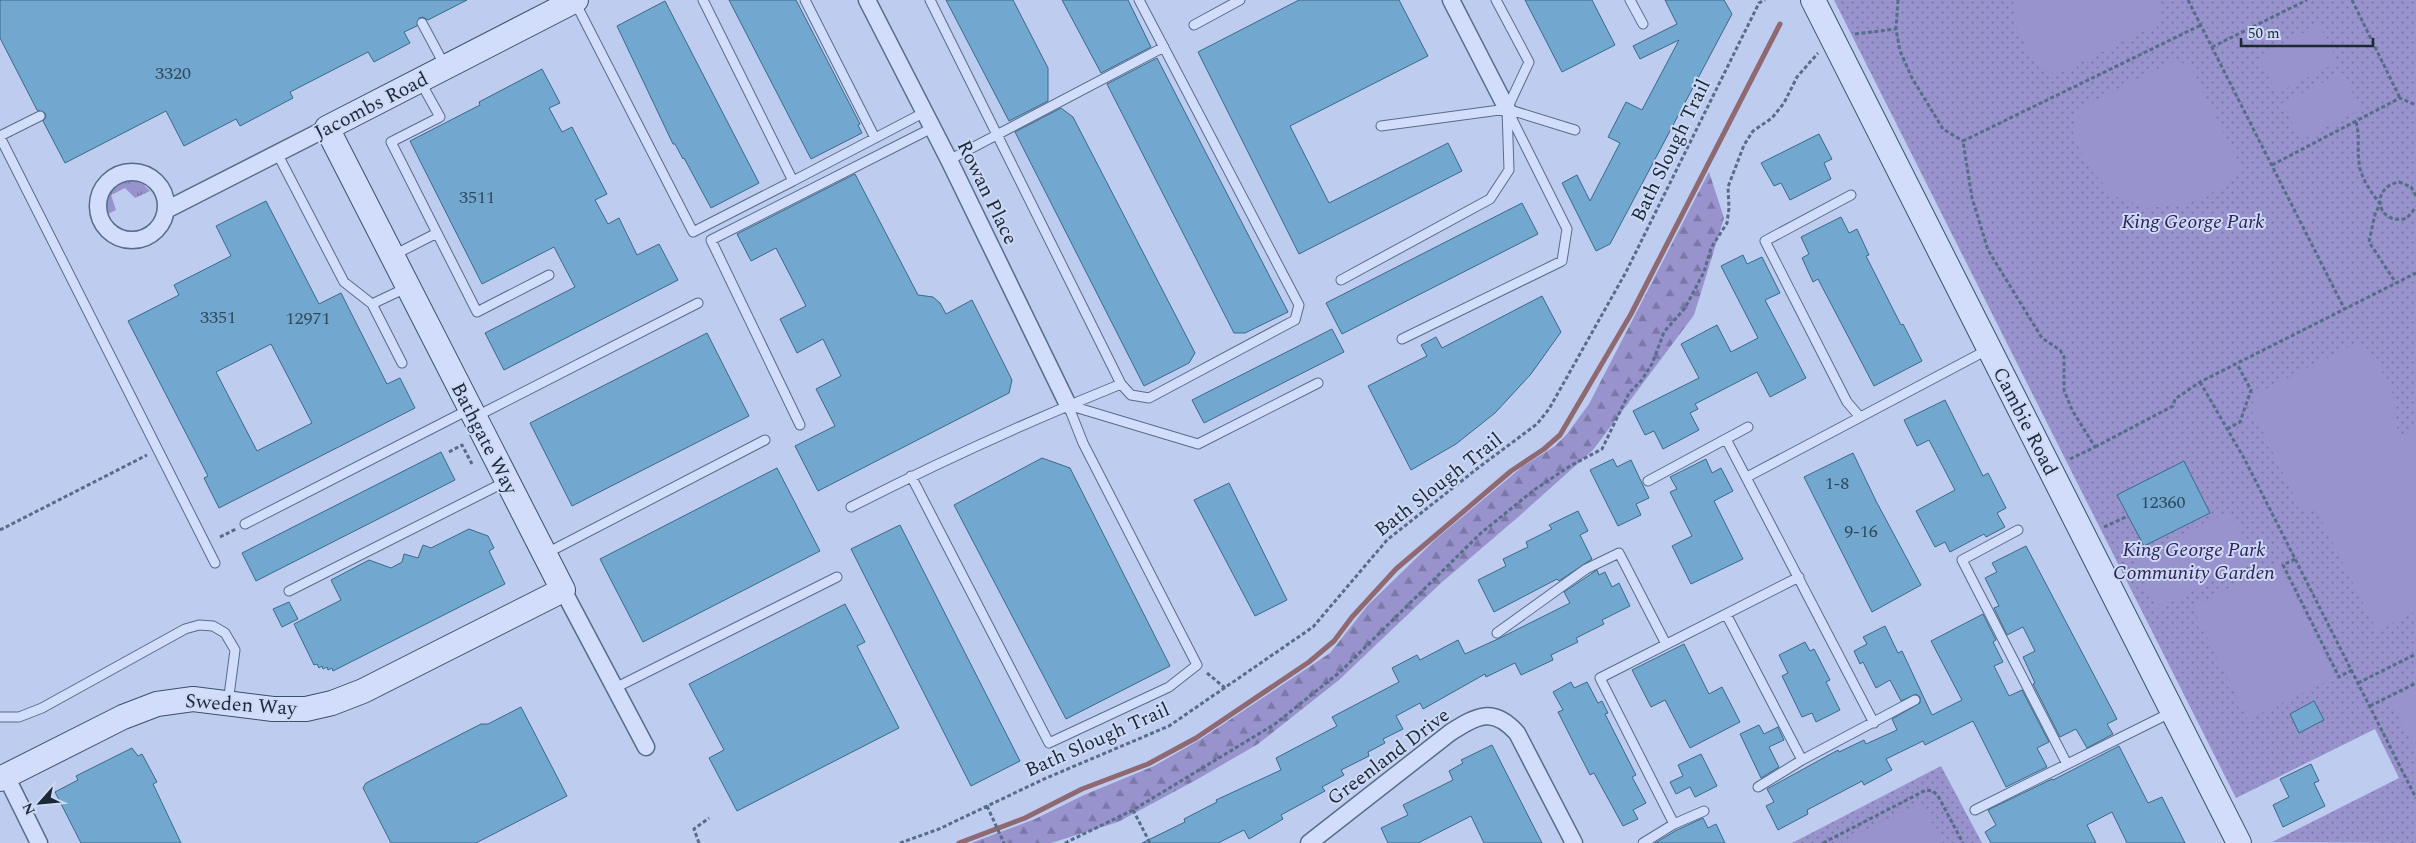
<svg xmlns="http://www.w3.org/2000/svg" width="2416" height="843" viewBox="0 0 2416 843" font-family="Spectral,serif">
<defs>
<pattern id="grass-tufts" width="24" height="20" patternUnits="userSpaceOnUse" patternTransform="scale(1.25)"><rect width="24" height="20" fill="#9892cd"/><path d="M3 7l-1-3M5 7V3M7 7l1-3M15 17l-1-3M17 17v-4M19 17l1-3" fill="none" stroke="#7b77a7"/></pattern>
<pattern id="forest-firs" width="22" height="20" patternUnits="userSpaceOnUse" patternTransform="scale(1.25)"><rect width="22" height="20" fill="#9892cd"/><path d="M5 1l3.5 6h-7zM16 11l3.5 6h-7z" fill="#7b77a7"/></pattern>
<pattern id="park-dots" width="8" height="8" patternUnits="userSpaceOnUse" patternTransform="scale(1.25)"><rect width="8" height="8" fill="#9892cd"/><path d="M2 2h.1M6 6h.1" fill="none" stroke="#7b77a7" stroke-width="1.8" stroke-linecap="round"/></pattern>
</defs>
<rect width="100%" height="100%" fill="#beccef"/>
<path fill="url(#grass-tufts)" d="M129,179L143,184L150,191L135,198L125,188L111,195L116,210L108,214C99,198 112,182 129,179Z"/>
<path fill="url(#forest-firs)" d="M1709,172L1724,218L1694,315L1593,450L1517,518L1441,583L1339,680L1258,744L1196,780L1118,822L1051,843H971L1035,819L1084,795L1154,766L1201,739L1330,653L1368,605L1436,539L1522,467L1555,446L1567,434L1589,404Z"/>
<path fill="url(#park-dots)" d="M1834,0H2416V843L2272,842L2399,778L2375,729L2236,798Z
M1941,766L1982,843H1792Z"/>
<path fill="#9892cd" d="M2013,0H2158L2162,9L2156,25L2056,75L2035,64L2017,29Z
M2319,25L2338,62L2277,93L2258,56Z
M2176,60L2190,66L2240,166L2222,188L2188,204L2147,208L2114,196L2090,169L2073,135L2075,110Z
M2342,73L2361,109L2301,140L2282,103Z
M2356,343L2377,362L2394,396L2398,437L2416,428V611L2377,631L2316,510L2301,509L2251,409L2256,394Z
M2230,511L2255,560L2157,609L2133,560Z
M2279,564L2335,677L2248,720L2192,607Z
M2416,686V751L2390,699Z
M1921,802L1943,843H1841Z"/>
<g fill="none" stroke-linecap="round" stroke-linejoin="round">
<path stroke="#8e6972" stroke-width="5" d="M959,843L1025,818L1082,789L1148,764L1196,738L1309,662L1334,641L1352,617L1396,569L1511,471L1544,449L1560,435L1631,314L1780,24"/>
</g>
<path fill="#72a8cf" stroke="#3b6988" fill-rule="evenodd" d="M0,0H467L428,20L423,17L419,18L417,26L404,32L410,43L374,62L368,52L290,92L293,98L240,126L236,119L184,146L166,111L65,163L43,121L46,117L45,113L37,110L0,38Z
M729,0H796L860,124L858,125L862,133L811,159Z
M946,0H1013L1048,68V101L1009,121Z
M1062,0H1128L1151,47L1101,73Z
M1299,0H1399L1428,56L1290,126L1329,203L1448,143L1462,171L1299,254L1198,52Z
M1525,0H1592L1615,45L1562,72Z
M1665,0H1724L1732,14L1610,244L1596,251L1562,183L1577,175L1590,201L1620,143L1608,137L1626,102L1642,110L1679,40L1640,59L1633,46L1677,24Z
M665,1L759,183L711,208L684,158L683,159L675,144H673L617,26Z
M1157,58L1288,312L1245,333H1234L1107,84Z
M542,69L560,103L549,108L562,132L572,127L607,194L595,200L608,224L619,218L637,255L659,244L678,280L504,370L485,333L575,287L554,247L482,284L410,141L480,105L479,102Z
M1061,108L1073,117L1195,353L1189,363L1144,386L1015,132Z
M1819,134L1832,159L1824,163L1831,179L1790,200L1781,183L1774,186L1761,163Z
M855,174L918,295L933,297L940,303L946,314L972,300L1012,380L1009,393L818,491L795,446L835,426L816,389L841,376L823,339L797,353L780,319L806,306L776,248L751,261L737,234Z
M266,201L319,304L341,293L387,384L400,378L415,408L219,508L204,478L208,476L128,321L179,295L174,285L231,256L216,226ZM271,344L312,423L257,451L216,372Z
M1522,203L1538,234L1342,334L1326,303Z
M1841,217L1849,233L1857,229L1869,255L1866,256L1901,325L1903,324L1922,361L1874,386L1818,279L1813,282L1802,258L1809,254L1801,237Z
M1743,255L1747,264L1762,257L1780,293L1765,300L1806,378L1770,397L1757,372L1695,404L1698,409L1690,413L1699,430L1663,449L1654,431L1645,435L1633,411L1699,378L1681,344L1717,325L1731,352L1758,338L1721,266Z
M1542,296L1561,332L1531,374L1495,413L1456,444L1411,470L1368,386L1427,356L1421,345L1436,337L1442,348Z
M1332,329L1344,352L1204,423L1192,400Z
M707,333L749,416L572,506L530,423Z
M1945,400L1983,476L1988,473L2006,508L1997,513L2005,527L1986,537L1984,534L1950,552L1945,542L1935,547L1916,511L1955,490L1929,440L1917,446L1904,420Z
M441,452L455,480L256,581L242,553Z
M1853,453L1876,501L1921,585L1872,612L1804,477Z
M1042,458L1070,468L1170,666L1066,719L954,505Z
M1613,459L1617,467L1631,460L1649,498L1636,504L1641,515L1618,526L1590,470Z
M1706,459L1712,473L1721,468L1733,491L1714,501L1743,559L1691,584L1672,546L1692,536L1670,492L1677,489L1670,477Z
M2184,461L2210,513L2144,546L2117,495Z
M777,468L820,551L643,642L600,559Z
M1229,483L1287,600L1255,616L1194,500Z
M1578,511L1588,531L1580,535L1592,559L1559,581L1557,579L1494,612L1478,580L1506,566L1503,559L1528,547L1526,542L1552,529L1549,525Z
M900,525L1020,761L971,786L851,549Z
M469,529L488,536L494,548L489,551L505,584L333,671L332,668L328,670L327,667L323,669L322,666L319,668L317,664L314,665L294,624L341,600L331,580L369,560L391,568L402,562L404,554L418,558L423,545L431,548Z
M2026,546L2117,719L2107,724L2113,734L2087,748L2076,729L2060,737L2033,684L2035,683L2023,657L2035,651L2023,627L2007,635L1994,608L1999,606L1985,578L1997,572L1992,563Z
M1597,570L1599,575L1605,572L1612,587L1619,583L1630,606L1602,620L1604,624L1576,638L1578,642L1551,655L1553,660L1521,675L1515,663L1486,677L1485,674L1423,709L1420,703L1396,716L1403,729L1383,739L1385,743L1368,752L1369,756L1341,770L1344,775L1322,787L1325,791L1281,815L1283,819L1249,839L1244,830L1218,843H1142L1185,822L1184,819L1217,802L1216,800L1281,770L1276,758L1337,726L1332,717L1399,682L1392,668L1417,655L1420,660L1458,640L1465,654L1500,638L1570,603L1564,592Z
M289,602L298,619L282,627L273,609Z
M845,604L865,642L857,646L899,728L737,811L709,758L724,750L689,684Z
M1983,614L1996,640L1993,642L2003,662L1994,666L2009,696L2022,690L2049,742L2037,748L2047,767L2006,787L1973,721L1925,745L1923,741L1886,759L1892,770L1864,785L1862,781L1807,810L1808,814L1778,830L1766,806L1774,802L1767,789L1838,750L1839,752L1864,740L1866,744L1897,730L1892,719L1920,703V697L1916,694L1901,701L1890,680L1876,688L1863,662L1860,664L1854,651L1867,644L1863,637L1885,626L1898,653L1902,651L1932,715L1962,700L1931,641Z
M1805,642L1810,651L1814,649L1830,680L1826,682L1840,710L1816,722L1812,713L1802,717L1782,676L1788,673L1779,655Z
M1684,644L1709,694L1722,687L1740,722L1690,748L1665,700L1651,707L1632,670Z
M1571,682L1574,688L1587,682L1598,703L1602,701L1608,713L1605,714L1636,775L1632,777L1646,803L1633,810L1638,819L1623,826L1594,773L1590,775L1558,712L1563,710L1553,692Z
M2314,701L2324,720L2299,733L2290,714Z
M521,707L567,796L476,843H391L363,788L366,783L481,724H488Z
M1759,725L1764,734L1778,727L1784,740L1769,747L1779,767L1761,778L1740,734Z
M1492,745L1542,843H1484L1471,816L1418,843H1388L1381,828L1408,815L1403,805L1453,780L1449,771L1463,763L1461,760Z
M2119,746L2148,803L2162,797L2185,843H2127L2112,812L2087,825L2096,843H1991L1985,832L1996,825L1988,810L2052,779L2053,780Z
M132,748L138,756L142,754L157,782L153,784L181,843H81L55,792L78,780L76,776Z
M1701,754L1717,786L1695,797L1690,787L1676,794L1670,782L1683,776L1678,765Z
M2311,764L2319,781L2314,783L2325,806L2283,827L2273,805L2289,797L2280,779Z
M1703,818L1708,828L1716,824L1725,843H1655L1677,830Z"/>
<g fill="none" stroke-linecap="round" stroke-linejoin="round">
<g stroke="#566d88" stroke-width="11">
<path id="lane" d="M703,0L793,181L925,112
M805,0L875,138
M930,0L1121,384L1131,395L1149,398L1295,320L1299,305L1139,0
M1630,0L1643,24
M575,2L693,232L793,181
M422,23L445,66
M1194,25L1240,0
M420,81L440,117L391,142L437,233
M1381,126L1507,109L1575,130
M0,136L40,116
M0,137L215,563
M277,153L344,282L372,304L402,363
M949,160L1164,47
M1851,195L1765,241L1847,402L1860,417
M392,256L437,233L477,312L549,275
M1341,280L1490,199L1509,170L1507,109L1529,62L1496,0
M372,304L408,287
M1402,339L1562,261L1567,229L1508,111
M1068,405L1198,444L1318,383
M475,417L698,303
M800,425L711,240L932,128
M1726,439L1874,723
M911,476L1049,743L1169,687L1197,665L1083,443L1068,405
M1747,477L1989,349
M1648,481L1748,427
M851,507C939,462 1029,421 1121,384
M245,524L470,409
M2018,530L1962,560L2067,764
M545,554L765,440
M289,591L507,481
M1726,614L1802,760
M1497,633L1586,569L1619,553L1666,644
M615,688L837,577
M0,717H19L42,708L185,629L199,625L213,626L225,633L235,650L228,703
M1758,787L1802,760L1915,700
M1975,810L2172,712
M1674,824L1600,678L1799,577
M1643,843L1674,824L1704,811"/>
</g>
<g stroke="#566d88" stroke-width="19">
<path id="street" d="M867,0L949,160L1068,405
M1451,0L1507,109
M98 206a34 34 0 1 1 68 0a34 34 0 1 1-68 0Z
M166,210L327,128
M563,590L646,747
M6,776L39,843
M1309,843L1451,732C1477,716 1493,706 1517,733L1574,843"/>
</g>
<g stroke="#395169" stroke-width="26">
<path id="secondary" d="M1813,0L2239,843
M0,779L123,717L157,704L193,699L273,709H306L332,703L363,691L563,590L327,128L576,0"/>
</g>
<path stroke="#566d88" stroke-width="3" stroke-dasharray="4 2.5" stroke-linecap="butt" d="M1898,0L1896,29L1900,51L1912,78L1943,129L1963,141
M2188,0L2345,310
M2352,0L2400,98
M1855,34L1896,29
M2212,47L2307,0
M2356,122C2360,135 2357,148 2359,162C2360,177 2371,192 2380,204L2375,214L2369,242L2396,283
M2272,165L2400,98L2416,105
M2416,196L2411,187L2399,182C2368,188 2378,227 2407,218L2416,207
M2200,382L2244,458L2416,798
M2227,429L2240,422L2251,390L2237,364
M2095,447L2173,406L2175,399L2200,382L2416,273
M449,452L462,445L472,464
M2070,459L2095,447L2072,410L2064,390V357L2060,350L2042,338L1988,250L1972,198L1963,141L2201,25
M2104,527L2128,516
M0,530L147,455
M220,537L236,529
M2295,559L2283,565L2339,677L2352,670
M1207,673L1225,688
M2358,683L2416,654
M2370,706L2416,683
M987,806L1004,843
M1133,810L1150,843
M699,843L694,829L709,818
M900,843L939,829L1044,779L1169,726L1313,627L1387,540L1478,468L1537,424L1549,409L1626,272L1759,3L1765,0
M1065,843L1133,810L1275,724L1340,672L1481,533L1534,490L1570,466L1602,449L1629,393L1641,381L1652,364L1664,332L1685,308L1704,272L1711,248L1727,223L1729,208L1728,187L1744,145L1753,131L1772,118L1784,103L1797,77L1818,53
M1823,843L1926,790L1933,791L1938,796L1963,843"/>
<use href="#lane" stroke="#d1ddfa" stroke-width="9"/>
<use href="#street" stroke="#d1ddfa" stroke-width="16"/>
<use href="#secondary" stroke="#d1ddfa" stroke-width="24"/>
</g>
<g text-anchor="middle" stroke-width="4" stroke-linejoin="round" paint-order="stroke">
<g font-size="18" fill="#31495c">
<text x="173" y="79">3320</text>
<text x="477" y="203">3511</text>
<text x="218" y="323">3351</text>
<text x="308" y="324">12971</text>
<text x="1837" y="489">1-8</text>
<text x="2163" y="508">12360</text>
<text x="1861" y="537">9-16</text>
</g>
<g font-size="20" fill="#1b2936" stroke="#cdd9f6">
<text transform="translate(371 105) rotate(-27)" y="7">Jacombs Road</text>
<text transform="translate(1670 150) rotate(-64)" y="7">Bath Slough Trail</text>
<text transform="translate(988 192) rotate(64)" y="7">Rowan Place</text>
<text transform="translate(2026 421) rotate(63)" y="7">Cambie Road</text>
<text transform="translate(485 438) rotate(63)" y="7">Bathgate Way</text>
<text transform="translate(1438 484) rotate(-38)" y="7">Bath Slough Trail</text>
<text transform="translate(241 704) rotate(4)" y="7">Sweden Way</text>
<text transform="translate(1097 739) rotate(-24)" y="7">Bath Slough Trail</text>
<text transform="translate(1388 756) rotate(-37)" y="7">Greenland Drive</text>
</g>
<g font-size="20" font-style="italic" fill="#2e2154" stroke="#cdd9f6">
<text x="2193" y="228">King George Park</text>
<text x="2194" y="556">King George Park<tspan x="2194" dy="23">Community Garden</tspan></text>
</g>
</g>
<g transform="translate(40 803) rotate(243)" stroke="#cdd9f6" stroke-width="4" paint-order="stroke">
<path d="M0-4L9 19L0 12L-9 19Z" fill="#1b2936"/>
<text y="-8" font-size="14" font-weight="bold" text-anchor="middle" fill="#1b2936">N</text>
</g>
<path d="M2241 38v8h132v-8" fill="none" stroke="#1b2936" stroke-width="2.5"/>
<text x="2248" y="38" font-size="15" fill="#1b2936" stroke="#cdd9f6" stroke-width="4" paint-order="stroke">50 m</text>
</svg>
